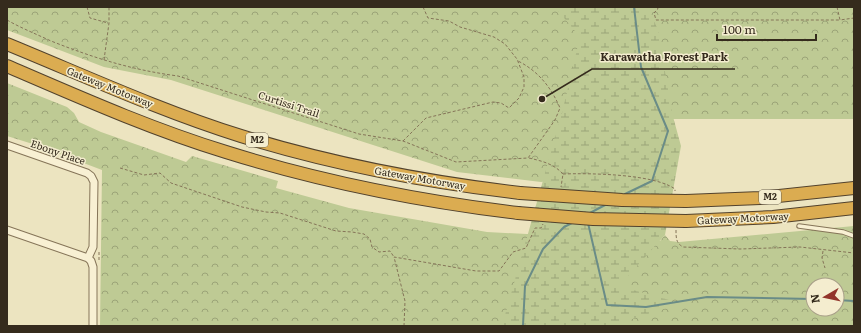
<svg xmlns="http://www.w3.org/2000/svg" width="861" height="333" viewBox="0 0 861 333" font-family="Literata,serif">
<defs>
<pattern id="forest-crowns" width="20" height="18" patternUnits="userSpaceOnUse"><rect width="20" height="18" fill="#beca94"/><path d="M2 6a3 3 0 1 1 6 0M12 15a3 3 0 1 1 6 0" fill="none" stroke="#9ba478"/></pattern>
<pattern id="wetland-marsh" width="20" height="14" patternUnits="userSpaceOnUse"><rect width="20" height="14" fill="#beca94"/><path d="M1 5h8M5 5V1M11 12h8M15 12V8" fill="none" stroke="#9ba478"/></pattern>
</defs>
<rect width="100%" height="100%" fill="#ece4c0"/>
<path fill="url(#forest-crowns)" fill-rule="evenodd" d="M7,7H854V119H657L667,167L541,182L457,172L171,80L104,67L7,30Z
M7,83L67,107L74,113L79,122L101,132L186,162L192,156L278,181L276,188L349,208L487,232L660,241L665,235L670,241L679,242L854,226V326H100L102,170L36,145L7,136ZM813,285H837V309H813Z"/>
<path fill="url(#wetland-marsh)" d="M555,7H648L658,30L672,113L681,146L665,235L619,286L669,300L670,307L610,326H502L562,113L580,37Z"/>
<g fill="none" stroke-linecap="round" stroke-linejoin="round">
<path stroke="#6a8c87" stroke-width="2" d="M625,194L652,181L668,131L641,67L634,7
M588,214L607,204
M588,223L607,305L646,307L707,297L813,299
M837,300L854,301
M522,326L523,325L525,286L543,249L564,227L574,222"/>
<g stroke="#857458" stroke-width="5.5">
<path id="lane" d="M799,226L843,232L854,236"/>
</g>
<g stroke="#857458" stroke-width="9">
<path id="street" d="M7,145L87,173L91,176L94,182L93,247L88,258
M7,230L88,258L91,261L93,267V326"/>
</g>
<g stroke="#52422d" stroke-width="14">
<path id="highway" d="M7,44C85,76 161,111 241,136C332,164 426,182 520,193
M7,66C79,97 151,129 226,152C322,182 419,201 518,213
M686,201L760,198L854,188
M686,221L773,217L854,208"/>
</g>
<path stroke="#857458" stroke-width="1" stroke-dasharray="3 2" stroke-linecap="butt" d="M87,7L90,18L108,23
M657,7L658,9L654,13L656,20H840
M837,7L840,20L854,18
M7,20C21,28 36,34 51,41C94,58 132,70 178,76L359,134L403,141L456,162L528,158L555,120L560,108C551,87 538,71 518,61
M104,60L109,23V7
M403,141L426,118L493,102L501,103L509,108L519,98L524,87V77L517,59L505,44L494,37L460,27L449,21L428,18L423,7
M33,146L39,149
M529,158C542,161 554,164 563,174L561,187
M120,168L144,175L160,173L171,183L242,207L266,212L280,213L336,231L352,232L364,234L370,239L372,247L379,252L390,251L394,257
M563,174C590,173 654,174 675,189V191
M676,230C676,238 676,243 683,247L740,249L800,247L854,253
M823,251L822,258L825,268
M99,260V252
M404,326L405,301L394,257L476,271H499L513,252L526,248L535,228H541L543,224"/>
<use href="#lane" stroke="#f8f0d3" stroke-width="3.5"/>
<use href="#street" stroke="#f8f0d3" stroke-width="7"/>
<use href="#highway" stroke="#dbac51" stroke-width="12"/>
<g stroke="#52422d" stroke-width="14" stroke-linecap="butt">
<path id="highway-bridge" d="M520,193L622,200L686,201
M518,213L593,219L686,221"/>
</g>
<use href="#highway-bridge" stroke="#dbac51" stroke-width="12"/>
</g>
<g text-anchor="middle" stroke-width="3" stroke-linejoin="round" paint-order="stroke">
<g fill="#f4edcf" stroke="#6e6552" stroke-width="1">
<rect x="246" y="133" width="22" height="14" rx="3"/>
<rect x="759" y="190" width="22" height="14" rx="3"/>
</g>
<g font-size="9" font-weight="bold" fill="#352b1d">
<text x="257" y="143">M2</text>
<text x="770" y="200">M2</text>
</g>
<g font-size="10" fill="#352b1d" stroke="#f4edcf">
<text transform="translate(110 87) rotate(22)" y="4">Gateway Motorway</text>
<text transform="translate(289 104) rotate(18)" y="4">Curtissi Trail</text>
<text transform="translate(58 152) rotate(19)" y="4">Ebony Place</text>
<text transform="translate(420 178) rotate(10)" y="4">Gateway Motorway</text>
<text transform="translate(743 218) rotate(-3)" y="4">Gateway Motorway</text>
</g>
</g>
<path fill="none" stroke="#352b1d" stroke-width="1.5" d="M542 99L592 69H735"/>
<circle fill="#352b1d" stroke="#f4edcf" stroke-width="1.5" cx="542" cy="99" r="4"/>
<g font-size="11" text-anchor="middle" font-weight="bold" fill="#352b1d" stroke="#f4edcf" stroke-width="3" stroke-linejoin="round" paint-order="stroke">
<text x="664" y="61">Karawatha Forest Park</text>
</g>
<rect width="861" height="333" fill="none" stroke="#352b1d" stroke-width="16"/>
<g transform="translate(825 297) rotate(261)"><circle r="19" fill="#f4edcf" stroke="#a89f88"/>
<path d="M0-3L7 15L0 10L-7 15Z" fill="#92342a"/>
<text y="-6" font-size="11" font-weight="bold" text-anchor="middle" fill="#352b1d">N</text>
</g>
<path d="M717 34v6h99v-6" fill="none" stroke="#352b1d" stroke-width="2"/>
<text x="723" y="34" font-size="12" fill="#352b1d" stroke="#f4edcf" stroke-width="3" paint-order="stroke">100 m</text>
</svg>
